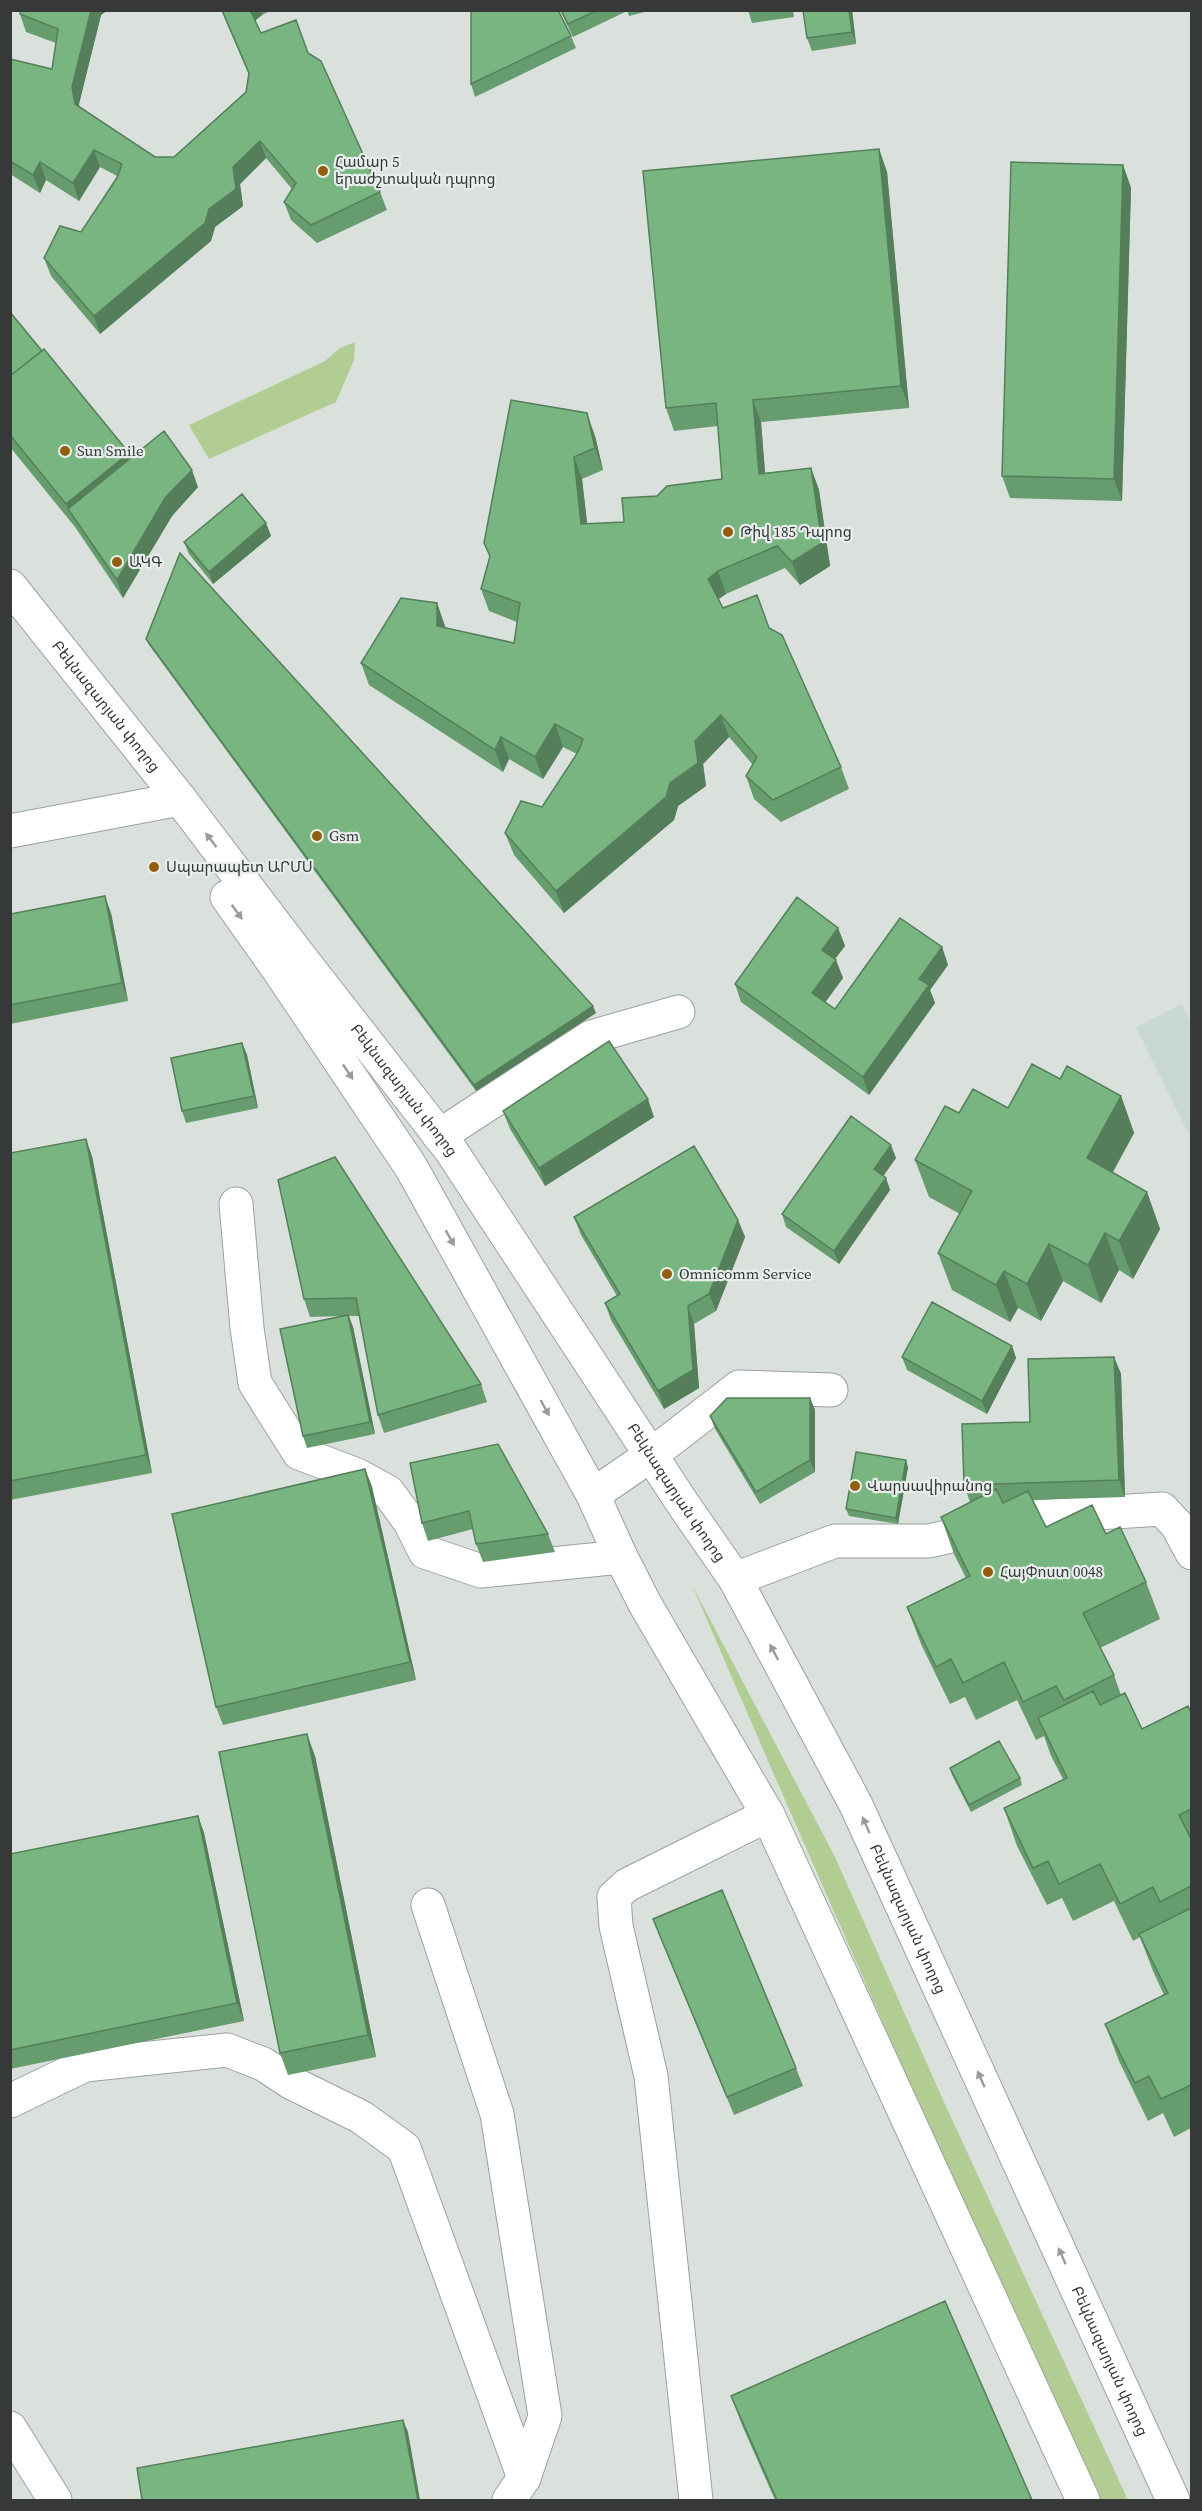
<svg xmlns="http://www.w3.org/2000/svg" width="1202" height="2511" viewBox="0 0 1202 2511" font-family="'Source Serif 4','Noto Sans Armenian',serif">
<rect width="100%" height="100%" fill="#dae1dd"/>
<path fill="#c9d8d1" d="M1182,1004L1191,1023V1139L1136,1027Z"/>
<path fill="#b1cd93" d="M355,342L354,360L336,402L209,459L189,425L325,361L340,348Z
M692,1585L835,1857L944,2102L1128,2500H1098C959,2197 824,1892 692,1585Z"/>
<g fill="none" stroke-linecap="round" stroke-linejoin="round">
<g stroke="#9aa19e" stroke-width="35">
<g id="minor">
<path id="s1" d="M10,586L180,799L297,953L450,1149L683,1504L735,1579L856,1805L1173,2500"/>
<path d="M10,831L180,799"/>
<path d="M227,897L278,969L411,1167L593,1495L621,1557L645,1604L768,1815L1083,2500"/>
<path d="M439,1136L591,1037L678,1012"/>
<path d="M236,1204L247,1328L255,1383L299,1453L357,1475L388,1492L410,1522L425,1552L481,1571L621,1557"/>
<path d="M593,1495L651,1455L739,1387L831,1390"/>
<path d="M735,1579L835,1541H929L1033,1517L1162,1509L1177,1525L1192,1553"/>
<path d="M428,1905L497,2114L545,2416L524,2478L509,2500"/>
<path d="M10,2101L85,2065L227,2050L263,2064L292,2083L361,2117L404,2148L524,2478"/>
<path d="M10,2428L55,2500"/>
<path d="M696,2500L651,2076L616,1926L614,1897L627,1885L768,1815"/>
</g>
</g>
<use href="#minor" stroke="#fff" stroke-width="33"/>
</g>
<path fill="#679c6f" d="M21,10H108L101,15L79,104V107L155,157H174L246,92L249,75L221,10H272L262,15L255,21L261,33L308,53L380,192L387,210L317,243L291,220L284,202L292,189L266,158L240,184L243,206L215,227L211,241L100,334L51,276L44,258L81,232L117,176L100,167L79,201L46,180L40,193L10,174V59L52,69L56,43L26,32L20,14Z
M560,10H624L625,12L573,37Z
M627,10H652L629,16Z
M748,10H793L794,17L752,23Z
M803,10H852L856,44L812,51L807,38Z
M571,36L576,48L475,97L471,84Z
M879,149L887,172L909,408L761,422L765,473L811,468L819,490L830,566L800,585L785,568L726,594L718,599L723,608L769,628L841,767L849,789L781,822L754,799L746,776L753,765L729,737L703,764L706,786L678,806L674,820L564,913L514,855L505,833L542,807L577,754L563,747L543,779L509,759L503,772L369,685L361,663L437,603L445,628L514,643L517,622L489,611L481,589L490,558L484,543L595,436L603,470L582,479L587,524L624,522L657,496L722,479L718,426L674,431L666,408Z
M1123,165L1131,188L1122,501L1010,498L1002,476Z
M10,312L42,351L129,453L131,458L198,487L172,516L123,598L75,527L10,447Z
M266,523L271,536L213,584L189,554L184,542Z
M146,639L596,1013L476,1091L149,645Z
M111,913L128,1001L10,1024V914Z
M838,928L845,946L835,959L843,978L825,1002L835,1009L942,947L948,965L930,990L935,1003L869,1095L741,1002L735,984Z
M242,1043L247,1055L258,1108L186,1123L182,1111Z
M1060,1079L1121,1096L1134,1133L1113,1172L1147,1192L1160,1229L1133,1279L1119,1270L1101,1303L1063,1281L1041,1321L1018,1308L1010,1322L952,1290L938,1253L960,1214L929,1197L915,1160L959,1113L1008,1108Z
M503,1111L654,1117L545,1186L510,1129Z
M10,1153L92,1156L152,1473L10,1500Z
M896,1158L883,1176L886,1178L890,1190L839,1264L786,1227L782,1214Z
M278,1180L481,1384L487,1402L384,1433L378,1415L359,1316H349L353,1327L375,1434L307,1448L303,1436L342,1316L310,1317L304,1299Z
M574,1217L738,1220L745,1237L716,1311L694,1324L699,1388L664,1409L611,1320L605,1303L617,1296L581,1235Z
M1012,1346L1016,1358L987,1414L907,1370L902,1357Z
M1114,1357L1121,1374L1125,1497L1033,1500L1046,1527L1106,1534L1146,1582L1160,1619L1100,1648L1114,1675L1121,1695L1142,1729L1191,1713V2128L1174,2137L1163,2113L1148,2121L1119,2061L1105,2024L1164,1995L1153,1971L1140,1937L1133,1941L1114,1901L1073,1921L1062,1898L1047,1905L1017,1846L1004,1808L1063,1779L1051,1756L1044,1736L1036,1740L1017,1700L976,1720L965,1697L950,1704L921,1644L907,1607L966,1578L954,1554L941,1517L970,1502L964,1485L1030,1422Z
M810,1398L815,1410V1472L760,1504L715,1429L710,1416Z
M410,1463L548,1534L555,1552L483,1562L476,1544L473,1529L428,1541L422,1523Z
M908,1467L898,1524L849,1516L846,1509Z
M365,1469L372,1487L416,1680L223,1725L216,1707Z
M315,1756L376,2057L288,2075L280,2053Z
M950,1768L1020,1778L1022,1785L971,1812L952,1775Z
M198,1816L204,1833L244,2021L10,2069V1854Z
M653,1919L796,2068L803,2086L734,2115L660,1937Z
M731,2396L1032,2500H775L742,2425Z"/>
<path fill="#547f5a" d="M91,10H108L101,15L79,104L82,122L75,104L72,87Z
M249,10H261L262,15L253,22Z
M849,10H852L856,44L852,32Z
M260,141L266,158L240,184L243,206L215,227L211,241L100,334L94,316L233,167Z
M879,149L887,172L909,408L901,386Z
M94,150L100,167L79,201L73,183Z
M40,162L46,180L40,193L33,175Z
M1123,165L1131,188L1122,501L1114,479Z
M753,400L761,422L767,497L759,474Z
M587,413L595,436L603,470L595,448Z
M129,453L137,476L68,509L66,504Z
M574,457L582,479L590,547L581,524Z
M811,468L819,490L830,566L800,585L792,562Z
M192,470L198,487L172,516L123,598L117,580L165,498Z
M266,523L271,536L213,584L209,572Z
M718,571L726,594L716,601L708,579Z
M437,603L445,626V648L437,626Z
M721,715L729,737L703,764L706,786L678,806L674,820L564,913L556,891Z
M555,724L563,747L543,779L535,757Z
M501,737L509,759L503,772L495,750Z
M105,896L111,913L128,1001L122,983Z
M838,928L845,946L828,968L822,950Z
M942,947L948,965L930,990L935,1003L869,1095L863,1077L919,979Z
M836,960L843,978L819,1011L812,993Z
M593,1006L596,1013L476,1091L474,1085Z
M242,1043L247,1055L258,1108L254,1096Z
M1121,1096L1134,1133L1100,1195L1087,1158Z
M648,1099L654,1117L545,1186L539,1168Z
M86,1139L92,1156L152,1473L146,1455Z
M891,1145L896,1158L879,1182L874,1169Z
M886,1178L890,1190L839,1264L834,1251Z
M1147,1192L1160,1229L1133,1279L1119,1241Z
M738,1220L745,1237L716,1311L709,1294Z
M1105,1233L1119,1270L1101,1303L1088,1265Z
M1049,1244L1063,1281L1041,1321L1027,1284Z
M1004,1271L1018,1308L1010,1322L996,1285Z
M688,1306L694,1324L699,1388L664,1409L658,1391Z
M348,1315L353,1327L375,1434L370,1422Z
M1012,1346L1016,1358L987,1414L982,1401Z
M1114,1357L1121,1374L1125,1497L1119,1480Z
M810,1398L815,1410V1472L810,1460Z
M906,1460L908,1467L898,1524L896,1518Z
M365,1469L372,1487L416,1680L410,1662Z
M307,1734L315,1756L376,2057L368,2035Z
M198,1816L204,1833L244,2021L237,2003Z
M403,2420L408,2432L420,2500H418Z"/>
<path fill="#78b581" stroke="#547f5a" stroke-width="1.5" d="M21,10H91L72,87L75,104L155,157H174L246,92L249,73L222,10H250L261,33L296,20L308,53L321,61L380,192L311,225L284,202L296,183L260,141L233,167L236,189L209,209L205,223L94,316L44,258L60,226L81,232L117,178L122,164L94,150L73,183L40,162L33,175L10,161V59L52,69L58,29L20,14Z
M471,10H558L571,36L471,84Z
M561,10H598L568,24Z
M803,10H849L852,32L807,38Z
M879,149L901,386L753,400L759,474L811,468L822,543L792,562L777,546L718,571L708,579L723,608L757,595L769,628L782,635L841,767L773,800L746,776L757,757L721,715L695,741L698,763L670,783L666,797L556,891L505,833L521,801L542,807L578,752L583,739L555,724L535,757L501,737L495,750L361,663L401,598L437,603V626L514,643L520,603L481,589L490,556L484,543L511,400L587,413L595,448L574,457L581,524L624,522L622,498L657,496L667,486L722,479L716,403L666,408L643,171Z
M1011,162L1123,165L1114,479L1002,476Z
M10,312L42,351L10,376Z
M44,349L129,453L66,504L10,435V376Z
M164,431L192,470L165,498L117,580L68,509Z
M242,494L266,523L209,572L184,542Z
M180,553L420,816L593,1006L474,1085L146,639Z
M105,896L122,983L10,1005V914Z
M797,897L838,928L822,950L836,960L812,993L835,1009L900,918L942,947L919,979L929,985L863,1077L735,984Z
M609,1041L648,1099L539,1168L503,1111Z
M242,1043L254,1096L182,1111L171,1058Z
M1032,1064L1060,1079L1067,1066L1121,1096L1087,1158L1147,1192L1119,1241L1105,1233L1088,1265L1049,1244L1027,1284L1004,1271L996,1285L938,1253L972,1191L915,1160L945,1106L959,1113L973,1089L1008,1108Z
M851,1116L891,1145L874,1169L886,1178L834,1251L782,1214Z
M86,1139L146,1455L10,1481V1153Z
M694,1146L738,1220L709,1294L688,1306L693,1370L658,1391L605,1303L620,1294L574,1217Z
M335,1157L481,1384L378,1415L356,1298L304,1299L278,1180Z
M932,1302L1012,1346L982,1401L902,1357Z
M348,1315L370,1422L303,1436L280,1329Z
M1114,1357L1119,1480L964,1485L962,1424L1030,1422L1028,1359Z
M727,1398H810V1460L756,1492L710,1416Z
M498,1444L548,1534L476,1544L469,1511L422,1523L410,1463Z
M856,1452L906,1460L896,1518L846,1509Z
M365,1469L410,1662L216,1707L172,1514Z
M996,1489L1003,1503L1028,1491L1046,1527L1092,1505L1106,1534L1120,1527L1146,1582L1083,1613L1114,1675L1064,1700L1056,1686L1023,1702L1004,1662L963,1683L951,1659L936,1667L907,1607L970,1576L941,1517Z
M1093,1691L1100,1705L1125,1693L1142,1729L1188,1706L1191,1713V1809L1179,1815L1191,1839V1886L1160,1902L1153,1887L1120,1904L1100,1864L1059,1884L1048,1861L1033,1868L1004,1808L1067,1778L1038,1718Z
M307,1734L368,2035L280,2053L219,1752Z
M999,1741L1020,1778L969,1805L950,1768Z
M198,1816L237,2003L10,2050V1854Z
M722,1890L796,2068L727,2097L653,1919Z
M1191,1908V2085L1161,2099L1149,2076L1135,2083L1105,2024L1168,1993L1139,1934Z
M945,2301L1032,2500H777L731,2396Z
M403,2420L418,2500H142L137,2468Z"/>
<defs><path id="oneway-solid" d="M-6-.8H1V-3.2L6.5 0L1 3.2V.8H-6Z" transform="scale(1.5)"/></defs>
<g fill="#9a9c9b">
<use href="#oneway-solid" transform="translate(211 840) rotate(-127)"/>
<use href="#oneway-solid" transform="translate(237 912) rotate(54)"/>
<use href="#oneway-solid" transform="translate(348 1072) rotate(56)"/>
<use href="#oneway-solid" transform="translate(450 1238) rotate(61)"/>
<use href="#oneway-solid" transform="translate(545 1408) rotate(61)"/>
<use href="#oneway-solid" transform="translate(774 1652) rotate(-118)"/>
<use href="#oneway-solid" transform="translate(866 1825) rotate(-114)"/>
<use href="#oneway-solid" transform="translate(981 2079) rotate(-114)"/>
<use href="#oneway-solid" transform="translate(1062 2256) rotate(-114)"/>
</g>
<g fill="#915f0e" stroke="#e7eeeb" stroke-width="2">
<circle cx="323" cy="171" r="6"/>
<circle cx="65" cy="451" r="6"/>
<circle cx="728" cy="532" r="6"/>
<circle cx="117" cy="562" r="6"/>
<circle cx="317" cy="836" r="6"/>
<circle cx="154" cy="867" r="6"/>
<circle cx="667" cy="1274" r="6"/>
<circle cx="855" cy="1486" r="6"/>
<circle cx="988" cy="1572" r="6"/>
</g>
<g text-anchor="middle" stroke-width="4.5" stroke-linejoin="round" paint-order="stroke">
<g font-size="15" fill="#363937" stroke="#e7eeeb" text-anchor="start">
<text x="335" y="167">Համար 5<tspan x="335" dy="17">երաժշտական դպրոց</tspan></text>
<text x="77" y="456">Sun Smile</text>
<text x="740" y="537">Թիվ 185 Դպրոց</text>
<text x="129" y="567">ԱԿԳ</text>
<text x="329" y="841">Gsm</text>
<text x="166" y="872">Սպարապետ ԱՐՄՍ</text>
<text x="679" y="1279">Omnicomm Service</text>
<text x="867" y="1491">Վարսավիրանոց</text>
<text x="1000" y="1577">ՀայՓոստ 0048</text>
</g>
<g font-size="15" fill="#363937" stroke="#e7eeeb">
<text dy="5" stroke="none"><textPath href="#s1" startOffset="154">Բեկնազարյան փողոց</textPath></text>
<text dy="5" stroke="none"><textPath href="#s1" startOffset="640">Բեկնազարյան փողոց</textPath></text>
<text dy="5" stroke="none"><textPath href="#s1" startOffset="1126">Բեկնազարյան փողոց</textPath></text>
<text dy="5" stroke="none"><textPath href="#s1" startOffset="1612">Բեկնազարյան փողոց</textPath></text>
<text dy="5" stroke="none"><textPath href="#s1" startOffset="2098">Բեկնազարյան փողոց</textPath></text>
</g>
</g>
<rect width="1202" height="2511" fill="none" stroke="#363937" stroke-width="24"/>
</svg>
